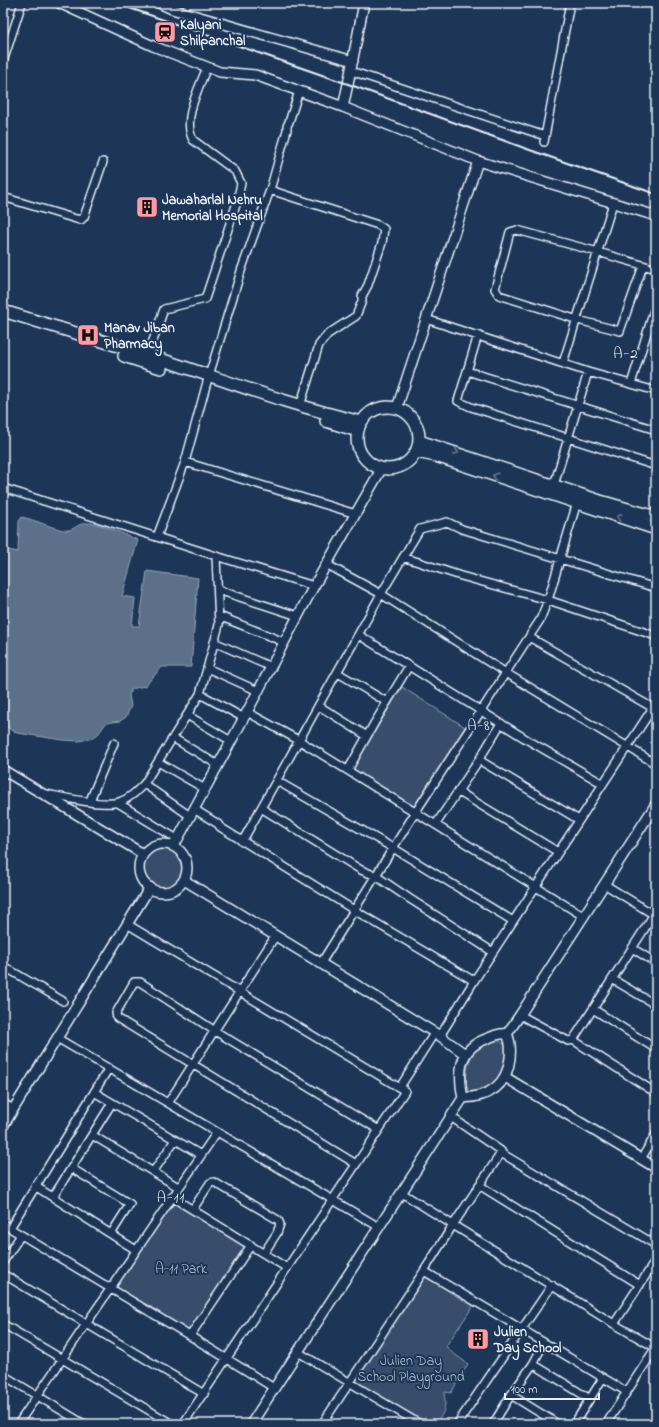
<svg xmlns="http://www.w3.org/2000/svg" width="659" height="1427" viewBox="0 0 659 1427" font-family="'Indie Flower',sans-serif">
<rect width="100%" height="100%" fill="#1d3557"/>
<filter id="ink" filterUnits="userSpaceOnUse"><feTurbulence type="fractalNoise" baseFrequency=".025" numOctaves="2"/><feDisplacementMap in="SourceGraphic" scale="8" xChannelSelector="R" yChannelSelector="G"/><feConvolveMatrix kernelMatrix="1 2 1 2 8 2 1 2 1" color-interpolation-filters="sRGB"/></filter>
<g filter="url(#ink)">
<path fill="#374d6c" stroke="#909fb2" d="M402,687L465,727L413,808L351,770Z
M142 868a21 21 0 1 1 42 0a21 21 0 1 1-42 0Z
M494,1040L500,1041L504,1044L508,1050L504,1073L489,1088L472,1093L467,1090C465,1077 467,1057 479,1047C483,1044 489,1042 494,1040Z
M173,1203L247,1247L191,1333L115,1286Z
M424,1276L474,1305L446,1346L450,1351L468,1364L451,1393L445,1392C444,1397 445,1398 445,1402C445,1410 442,1415 438,1421L440,1424H426L352,1382Z"/>
<path fill="#5d7089" stroke="#95a4b5" d="M22,517C36,520 49,527 63,530C75,532 77,522 89,523C103,524 125,535 138,540L122,596L135,598L132,626H139L147,571L198,578L191,667H162L145,686L131,689L129,695L131,706L126,717L120,721L106,723L99,733L93,738L79,741L63,740L17,733L3,725V549L18,552L19,521Z"/>
<g fill="none" stroke-linecap="round" stroke-linejoin="round">
<g stroke="#e8f1f8" stroke-width="10">
<path id="minor" d="M293,3L305,5
M3,62L22,3
M351,71L545,136
M544,142L570,3
M270,190L378,225L384,229L382,243L368,285L362,296V301L356,316L328,334L319,345L300,406
M3,197L76,219L81,220L84,217L103,162
M643,266L620,331L578,320L499,295L495,289L510,232L517,230L598,252L656,269
M426,319L588,372L656,391
M478,335L458,401L471,407L656,466
M148,355L164,309L205,299L237,202L241,183L235,171L193,140C182,119 199,88 207,67
M563,363L613,203
M467,371L656,430
M631,384L656,304
M185,462L207,382L241,271L270,190L287,130V126L289,122L299,91
M554,485L588,372
M3,488L216,556L314,586
M157,537L185,462L356,514
M403,557L461,576L548,600L656,636
M326,564L381,594L506,673L656,764
M218,590L298,616
M219,616L284,642
M359,635L526,739L603,784
M529,637L653,708
M214,642L271,667
M207,668L258,691
M338,673L387,702
M200,694L244,718
M319,706L367,736
M247,712L300,741L583,916
M187,715L231,741
M173,738L218,765
M479,760L579,820
M158,762L205,789
M348,770L375,722L409,666
M277,781L393,848L513,921
M144,784L190,816
M459,792L558,852
M46,794C62,797 104,807 119,802C129,799 136,792 144,784L200,694L219,625L216,556
M93,802L91,798L114,743
M118,803L177,839
M261,808L361,870L376,876L410,899L493,952
M194,809L218,824L220,827L354,910L474,981
M436,824L479,760L501,723
M242,842L381,594L420,529L447,522L462,529L656,588
M604,884L656,916
M656,911L573,1040L656,1093
M127,924L405,1091L183,1424
M632,948L656,963
M321,963L415,813L540,620L548,600L578,499
M3,966L63,1001
M612,979L656,1005
M593,1009L656,1049
M520,1015L568,1041L573,1040
M440,1036L474,981L656,703
M57,1038L379,1227
M400,1087L435,1032
M94,1092L201,1155
M3,1103L13,1109
M168,1103L276,935
M451,1117L501,1151V1153L656,1245
M92,1135L178,1187
M501,1153L453,1225L614,1324
M641,1159L656,1134
M356,1164L117,1018L116,1013L134,982H140L215,1031L379,1130
M71,1168L130,1204L111,1234
M153,1172L175,1140
M479,1185L640,1285
M35,1186L136,1250
M402,1193L453,1225L424,1271L627,1392
M53,1197L112,1103
M172,1197L287,1268
M193,1209L210,1183L214,1182L278,1220L280,1224L277,1233L264,1253
M3,1224L190,1336L274,1388
M10,1228L109,1068
M656,1260L614,1324L656,1348
M3,1262L21,1235
M3,1274L204,1394
M3,1324L172,1424
M190,1336L251,1245
M298,1352L420,1424
M533,1364L590,1399
M3,1375L84,1424
M511,1395L558,1424
M18,1424L217,1132
M322,1424L424,1271
M457,1424L552,1285
M493,1424L511,1395L533,1364L544,1343
M574,1424L603,1378
M606,1424L656,1347"/>
</g>
<g stroke="#e8f1f8" stroke-width="12">
<path id="tertiary" d="M59,3L153,46L220,72L255,75L343,107L478,161L656,216
M159,3L172,9L353,61
M343,107L348,84L364,3
M397,408L478,161
M3,770L143,854
M139 868a24 24 0 1 1 48 0a24 24 0 1 1-48 0Z
M174,846L247,712L314,586L382,468
M184,880L440,1036L465,1054
M507,1034L520,1015L656,804
M505,1077L656,1168
M463,1098C490,1097 507,1085 510,1058C511,1049 511,1042 507,1034
M3,1126L150,887
M251,1424L463,1098C458,1073 458,1049 486,1039C493,1036 499,1033 507,1034"/>
</g>
<g stroke="#e8f1f8" stroke-width="14">
<path id="primary" d="M3,311C51,326 100,340 148,355C219,378 288,405 361,422
M124,356L161,368
M357 438a31 31 0 1 1 62 0a31 31 0 1 1-62 0Z
M326,421L358,431
M419,441L600,501L656,517
M416,452L436,456L656,529"/>
</g>
<use href="#minor" stroke="#1d3557" stroke-width="7"/>
<use href="#tertiary" stroke="#1d3557" stroke-width="9"/>
<use href="#primary" stroke="#1d3557" stroke-width="11"/>
<path stroke="#e8f1f8" stroke-width="2" d="M115,3L348,84L527,149L656,194"/>
</g>
<defs><path id="oneway-chevron" d="M-2-3.5L2.5 0L-2 3.5" fill="none" stroke-width="1.6" stroke-linecap="round" stroke-linejoin="round"/></defs>
<g stroke="#64778f">
<use href="#oneway-chevron" transform="translate(456 452) rotate(19)"/>
<use href="#oneway-chevron" transform="translate(495 476) rotate(-161)"/>
<use href="#oneway-chevron" transform="translate(619 517) rotate(-162)"/>
</g>
</g>
<defs>
<g id="station-square" transform="scale(1.15)"><rect x="-9" y="-9" width="18" height="18" rx="4" fill="#ff9aa2" stroke="#1d3557"/><path d="M-3-6H3Q5-6 5-4V2Q5 4 3 4L4.5 6H3L1.5 4h-3L-3 6H-4.5L-3 4Q-5 4-5 2V-4Q-5-6-3-6ZM-3.5-4v3h7v-3ZM-3.5 1v1.5H-2V1ZM2 1v1.5H3.5V1Z" fill="#111"/></g>
<g id="building-square" transform="scale(1.15)"><rect x="-9" y="-9" width="18" height="18" rx="4" fill="#ff9aa2" stroke="#1d3557"/><path d="M-4-6H4V6H1V3H-1V6H-4ZM-2.5-4.3h1.7v1.8h-1.7ZM.8-4.3h1.7v1.8H.8ZM-2.5-1h1.7V.8h-1.7ZM.8-1h1.7V.8H.8Z" fill="#111"/></g>
<g id="hospital-square" transform="scale(1.15)"><rect x="-9" y="-9" width="18" height="18" rx="4" fill="#ff9aa2" stroke="#1d3557"/><path d="M-5-5h3v3.5h4V-5h3V5h-3V1.5h-4V5h-3Z" fill="#111"/></g>
</defs>
<g fill-rule="evenodd">
<use href="#station-square" x="165" y="32"/>
<use href="#building-square" x="147" y="207"/>
<use href="#hospital-square" x="88" y="335"/>
<use href="#building-square" x="478" y="1339"/>
</g>
<g text-anchor="middle" stroke-width="4" stroke-linejoin="round" paint-order="stroke">
<g font-size="14" font-weight="bold" fill="#e8f1f8" stroke="#1d3557" text-anchor="start">
<text x="180" y="29">Kalyani<tspan x="180" dy="16">Shilpanchal</tspan></text>
<text x="162" y="204">Jawaharlal Nehru<tspan x="162" dy="16">Memorial Hospital</tspan></text>
<text x="104" y="332">Manav Jiban<tspan x="104" dy="16">Pharmacy</tspan></text>
<text x="494" y="1336">Julien<tspan x="494" dy="16">Day School</tspan></text>
</g>
<g font-size="14" fill="#b3c0ce" stroke="#1d3557">
<text x="181" y="1273">A-11 Park</text>
<text x="411" y="1365">Julien Day<tspan x="411" dy="16">School Playground</tspan></text>
</g>
<g font-size="15" letter-spacing="1" fill="#e8f1f8" stroke="#1d3557">
<text x="626" y="358">A-2</text>
<text x="479" y="730">A-8</text>
<text x="171" y="1202">A-11</text>
</g>
</g>
<rect width="659" height="1427" fill="none" stroke="#1d3557" stroke-width="16"/>
<rect x="8" y="8" width="643" height="1411" fill="none" stroke="#e8f1f8" stroke-width="1.5" filter="url(#ink)"/>
<path d="M505 1393v6h94v-6" fill="none" stroke="#e8f1f8" stroke-width="2"/>
<text x="511" y="1393" font-size="12" fill="#e8f1f8" stroke="#1d3557" stroke-width="3" paint-order="stroke">100 m</text>
</svg>
